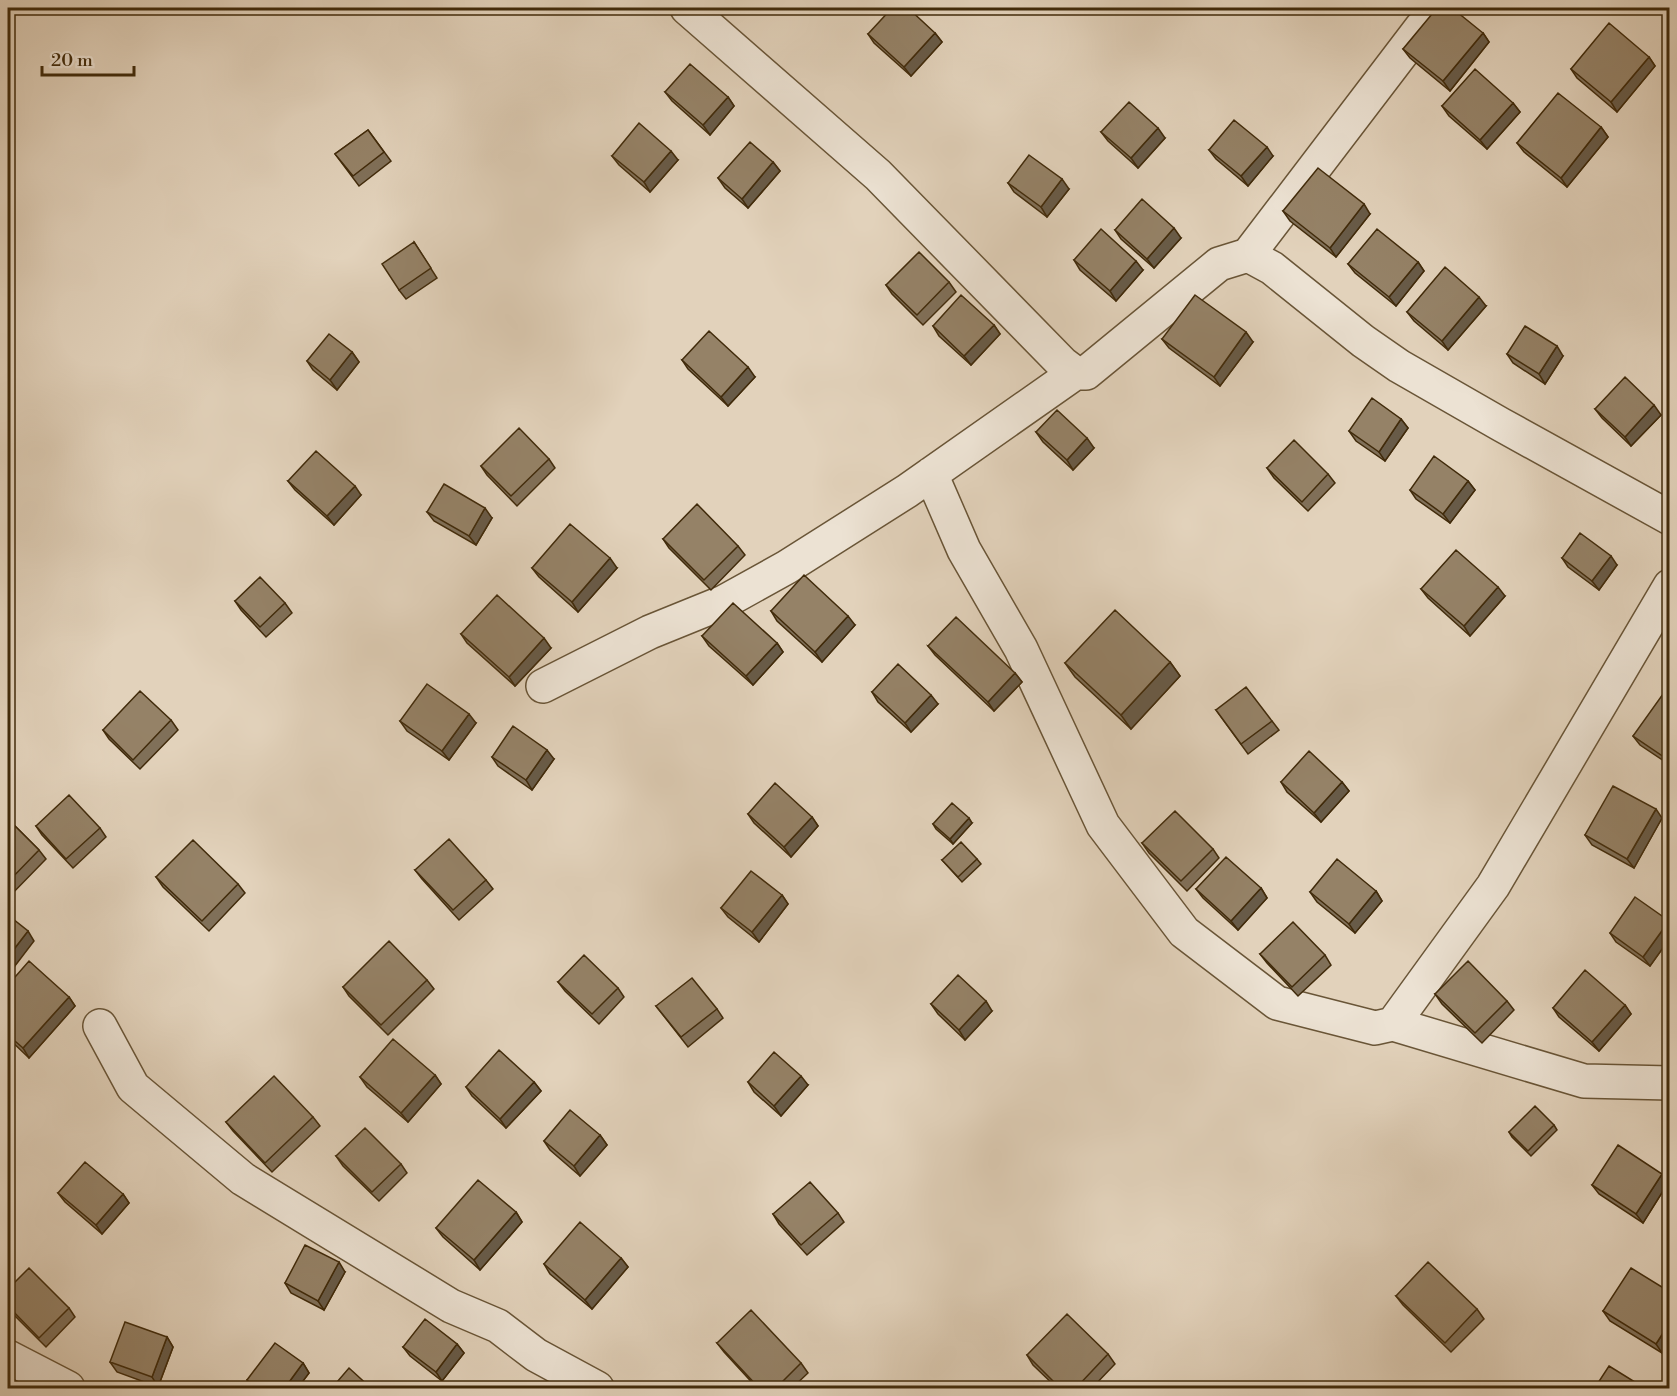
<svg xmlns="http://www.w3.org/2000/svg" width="1677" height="1396" viewBox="0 0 1677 1396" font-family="'Libre Bodoni',serif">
<rect width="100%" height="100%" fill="#e2d2bb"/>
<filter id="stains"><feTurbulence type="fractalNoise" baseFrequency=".00333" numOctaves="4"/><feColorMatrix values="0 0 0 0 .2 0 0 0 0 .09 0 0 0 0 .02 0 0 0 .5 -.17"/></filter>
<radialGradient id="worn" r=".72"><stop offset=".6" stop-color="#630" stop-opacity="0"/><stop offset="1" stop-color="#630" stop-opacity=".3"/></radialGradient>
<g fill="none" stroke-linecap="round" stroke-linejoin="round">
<g stroke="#695537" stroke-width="36">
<path id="minor" d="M687,8L878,175L1063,364L1075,373H1086L1219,264L1248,255L1272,268L1363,341L1399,366L1500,424L1670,518
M1248,255L1421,28L1442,8
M931,474L964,550L1021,649L1103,825L1184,932L1277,1003L1375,1028L1393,1024L1584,1081L1670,1083
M543,686L650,632L724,602L787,567L907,491L1075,373
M1393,1024L1493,886L1670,586
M100,1026L133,1087L243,1179L451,1306L498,1326L536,1355L597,1388
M8,1357L68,1388"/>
</g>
<use href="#minor" stroke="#ece2d3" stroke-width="33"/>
</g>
<path fill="#807059" stroke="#412b0b" stroke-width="1.5" d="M935,33L942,42L911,76L874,43L868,34Z
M1483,33L1489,42L1450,91L1410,58L1403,49Z
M1649,57L1655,66L1617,112L1577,78L1571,69Z
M665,92L728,97L734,106L710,135L672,101Z
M1513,103L1520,112L1487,149L1449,116L1442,106Z
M1601,127L1608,137L1567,187L1524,152L1517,143Z
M368,130L391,161L359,186L335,154Z
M1101,132L1165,138L1138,168L1108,141Z
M1209,150L1273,156L1248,186L1216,159Z
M612,156L678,160L650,192L619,165Z
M773,162L780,171L748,208L725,188L718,178Z
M1008,183L1069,189L1047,217L1014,192Z
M1283,211L1370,214L1336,257L1290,221Z
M1115,230L1181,238L1154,268L1121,239Z
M414,242L437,278L406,299L399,290Z
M1074,260L1143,270L1116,301L1080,270Z
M1418,262L1424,271L1396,306L1355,273L1348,264Z
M949,282L956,292L923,325L892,294L886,285Z
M1486,306L1448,350L1414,321L1407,312Z
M994,325L1000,334L971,365L939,336L933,326Z
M1162,339L1253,342L1220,386L1169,348Z
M352,352L359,362L337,390L313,370L307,361Z
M1507,354L1563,356L1545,384L1513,363Z
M682,360L755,377L728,406L688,369Z
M1595,409L1661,415L1631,446L1602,418Z
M1401,419L1408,428L1385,461L1356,441L1349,431Z
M1036,432L1094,448L1073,470L1043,442Z
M549,459L555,468L517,506L487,475L481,466Z
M1267,468L1328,474L1335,483L1308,511L1274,478Z
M288,481L361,495L334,525L295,490Z
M1468,481L1475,490L1450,523L1416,499L1410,490Z
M427,512L492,518L476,545L434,521Z
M663,539L738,546L745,555L711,590L669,548Z
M1562,558L1617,565L1599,590L1568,567Z
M532,568H617L578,612L539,577Z
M1421,589L1505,596L1470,636L1428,598Z
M235,601L285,603L292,613L266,637L241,610Z
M771,611L855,625L822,662L777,621Z
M461,634L551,648L515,686L467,643Z
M702,636L777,643L783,652L753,685L709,646Z
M928,646L1015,673L1022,682L994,711L935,655Z
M1170,662L1180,676L1131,729L1075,677L1065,663Z
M872,692L938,704L911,732L878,702Z
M1670,699V765L1640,745L1633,736Z
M1216,710L1272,721L1279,730L1248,754Z
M171,720L178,730L140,769L109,739L103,730Z
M400,721L476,723L449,760L407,731Z
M492,757L554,759L532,790L498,766Z
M1281,782H1342L1349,791L1321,822L1287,792Z
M748,814L812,817L818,826L791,857L754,823Z
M1662,818L1634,868L1592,845L1585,835Z
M8,819L39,850L46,859L8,898Z
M972,823L953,844L936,829L933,824Z
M36,826L100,828L106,837L73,868L42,835Z
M1142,843L1213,849L1219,858L1187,891L1149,853Z
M977,859L981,864L962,882L942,860Z
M415,870L486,880L493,889L459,920L422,879Z
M156,877L238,884L245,893L209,931L163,887Z
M1261,888L1267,898L1238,930L1203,898L1196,889Z
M1376,891L1382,901L1355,933L1317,902L1310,892Z
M782,895L788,904L759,942L728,917L721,908Z
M1669,921L1670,922V938L1650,966L1616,942L1610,933Z
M1260,954L1325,955L1331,965L1298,996L1267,963Z
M427,980L434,989L388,1035L349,996L343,987Z
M558,982L618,988L624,997L599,1024L565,991Z
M8,985L69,997L75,1006L29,1058L8,1038Z
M1435,994L1507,1001L1514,1010L1482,1043L1442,1004Z
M931,1004L992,1011L965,1040L938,1014Z
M1625,1005L1631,1014L1599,1051L1559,1017L1553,1008Z
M656,1006L717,1009L723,1018L688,1047Z
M435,1075L441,1084L408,1122L367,1087L360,1077Z
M534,1082L541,1091L506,1128L472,1096L466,1087Z
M748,1082L808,1085L781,1116L754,1092Z
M313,1117L320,1126L272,1172L233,1131L226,1122Z
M1554,1125L1557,1130L1531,1156L1512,1137L1509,1132Z
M600,1135L607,1145L580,1176L550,1150L544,1141Z
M336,1156L401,1164L407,1173L379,1201L343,1166Z
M1668,1183L1643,1223L1599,1194L1592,1185Z
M58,1193L123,1194L129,1203L102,1234L65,1202Z
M516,1212L522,1222L480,1270L443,1237L436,1228Z
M838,1213L844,1222L807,1255L779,1224L773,1214Z
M621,1258L628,1267L592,1309L550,1274L544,1264Z
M345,1272L324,1310L291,1293L285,1283Z
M8,1289L69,1308L75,1317L46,1347L8,1309Z
M1670,1292V1342L1662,1353L1610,1321L1603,1311Z
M1396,1296L1477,1309L1484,1319L1451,1352L1403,1305Z
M167,1337L173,1347L158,1387L117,1372L110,1362Z
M717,1343L801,1363L808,1373L791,1389H758L724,1352Z
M457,1344L464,1353L442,1381L410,1356L403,1347Z
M1108,1354L1115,1364L1091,1389H1058L1033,1365L1027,1355Z
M303,1363L309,1373L297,1389H253L247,1380Z"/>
<path fill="#685b48" stroke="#412b0b" stroke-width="1.5" d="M935,33L942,42L911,76L904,67Z
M1483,33L1489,42L1450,91L1443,81Z
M1649,57L1655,66L1617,112L1611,102Z
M728,97L734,106L710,135L703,125Z
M1513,103L1520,112L1487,149L1480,140Z
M1601,127L1608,137L1567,187L1561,178Z
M1158,128L1165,138L1138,168L1131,158Z
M1267,147L1273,156L1248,186L1241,176Z
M671,151L678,160L650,192L644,182Z
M773,162L780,171L748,208L742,199Z
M1062,179L1069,189L1047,217L1041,207Z
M1364,204L1370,214L1336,257L1330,248Z
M1174,228L1181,238L1154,268L1147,259Z
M1136,261L1143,270L1116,301L1110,291Z
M1418,262L1424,271L1396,306L1389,297Z
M1479,297L1486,306L1448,350L1442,341Z
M994,325L1000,334L971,365L964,356Z
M1246,332L1253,342L1220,386L1214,377Z
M1557,346L1563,356L1545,384L1539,374Z
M352,352L359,362L337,390L330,380Z
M748,367L755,377L728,406L721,397Z
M1654,405L1661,415L1631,446L1625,437Z
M1401,419L1408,428L1385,461L1379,452Z
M1087,438L1094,448L1073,470L1067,460Z
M1468,481L1475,490L1450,523L1443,514Z
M355,486L361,495L334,525L327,516Z
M485,508L492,518L476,545L469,536Z
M1611,556L1617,565L1599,590L1592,581Z
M610,558L617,568L578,612L572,602Z
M1498,587L1505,596L1470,636L1464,626Z
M848,616L855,625L822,662L815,652Z
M544,638L551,648L515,686L509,677Z
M777,643L783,652L753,685L746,676Z
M1170,662L1180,676L1131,729L1121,715Z
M1015,673L1022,682L994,711L988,702Z
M931,695L938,704L911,732L905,723Z
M469,714L476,723L449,760L442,751Z
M547,750L554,759L532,790L526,780Z
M1342,782L1349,791L1321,822L1314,813Z
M1656,809L1662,818L1634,868L1627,859Z
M812,817L818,826L791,857L784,847Z
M969,818L972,823L953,844L950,839Z
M1261,888L1267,898L1238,930L1231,921Z
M1376,891L1382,901L1355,933L1349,924Z
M782,895L788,904L759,942L752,932Z
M1669,921L1670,922V938L1650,966L1643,957Z
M28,931L34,941L8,975V957Z
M69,997L75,1006L29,1058L23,1048Z
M986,1001L992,1011L965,1040L959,1030Z
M1625,1005L1631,1014L1599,1051L1592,1042Z
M435,1075L441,1084L408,1122L401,1113Z
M801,1076L808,1085L781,1116L774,1106Z
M534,1082L541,1091L506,1128L500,1119Z
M600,1135L607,1145L580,1176L574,1166Z
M1662,1174L1668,1183L1643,1223L1636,1214Z
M123,1194L129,1203L102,1234L96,1225Z
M516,1212L522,1222L480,1270L474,1260Z
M621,1258L628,1267L592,1309L585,1300Z
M339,1262L345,1272L324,1310L318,1301Z
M1670,1322V1342L1662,1353L1656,1344Z
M167,1337L173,1347L158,1387L152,1377Z
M457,1344L464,1353L442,1381L436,1372Z
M303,1363L309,1373L297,1389H284Z"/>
<path fill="#958267" stroke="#412b0b" stroke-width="1.5" d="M892,8H908L935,33L904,67L868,34Z
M1437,8H1452L1483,33L1443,81L1403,49Z
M1609,23L1649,57L1611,102L1571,69Z
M690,64L728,97L703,125L665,92Z
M1475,69L1513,103L1480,140L1442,106Z
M1558,93L1601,127L1561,178L1517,143Z
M1129,102L1158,128L1131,158L1101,132Z
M1234,120L1267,147L1241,176L1209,150Z
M639,123L671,151L644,182L612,156Z
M368,130L384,152L353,176L335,154Z
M750,142L773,162L742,199L718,178Z
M1029,155L1062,179L1041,207L1008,183Z
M1318,168L1364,204L1330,248L1283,211Z
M1142,199L1174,228L1147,259L1115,230Z
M1101,229L1136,261L1110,291L1074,260Z
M1377,229L1418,262L1389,297L1348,264Z
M414,242L431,268L399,290L382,264Z
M919,252L949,282L917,315L886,285Z
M1445,267L1479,297L1442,341L1407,312Z
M961,295L994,325L964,356L933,326Z
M1195,295L1246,332L1214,377L1162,339Z
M1525,326L1557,346L1539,374L1507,354Z
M709,331L748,367L721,397L682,360Z
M329,334L352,352L330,380L307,361Z
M1625,377L1654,405L1625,437L1595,409Z
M1372,398L1401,419L1379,452L1349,431Z
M1057,410L1087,438L1067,460L1036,432Z
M519,428L549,459L511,496L481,466Z
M1294,440L1328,474L1302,502L1267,468Z
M316,451L355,486L327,516L288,481Z
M1434,456L1468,481L1443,514L1410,490Z
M444,484L485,508L469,536L427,512Z
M697,504L738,546L704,580L663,539Z
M570,524L610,558L572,602L532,568Z
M1580,533L1611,556L1592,581L1562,558Z
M1456,550L1498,587L1464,626L1421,589Z
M804,575L848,616L815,652L771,611Z
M260,577L285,603L260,627L235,601Z
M497,595L544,638L509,677L461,634Z
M733,603L777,643L746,676L702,636Z
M1115,610L1170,662L1121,715L1065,663Z
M956,617L1015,673L988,702L928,646Z
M898,664L931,695L905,723L872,692Z
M427,684L469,714L442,751L400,721Z
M1246,687L1272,721L1241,744L1216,710Z
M140,691L171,720L133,760L103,730Z
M1663,694L1670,699V761L1633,736Z
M513,726L547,750L526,780L492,757Z
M1309,751L1342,782L1314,813L1281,782Z
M775,783L812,817L784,847L748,814Z
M1613,786L1656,809L1627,859L1585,835Z
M69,795L100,828L66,859L36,826Z
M952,803L969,818L950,839L933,824Z
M1175,811L1213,849L1181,881L1142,843Z
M8,819L39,850L8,882Z
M449,839L486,880L453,910L415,870Z
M193,840L238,884L202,921L156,877Z
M961,842L977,859L958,877L942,860Z
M1226,857L1261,888L1231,921L1196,889Z
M1337,859L1376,891L1349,924L1310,892Z
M751,871L782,895L752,932L721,908Z
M1635,897L1669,921L1643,957L1610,933Z
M8,915L28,931L8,957Z
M1293,922L1325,955L1292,987L1260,954Z
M389,941L427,980L381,1025L343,987Z
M584,955L618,988L592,1014L558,982Z
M29,961L69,997L23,1048L8,1035V985Z
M1468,961L1507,1001L1475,1033L1435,994Z
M1585,970L1625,1005L1592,1042L1553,1008Z
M958,975L986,1001L959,1030L931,1004Z
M692,978L717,1009L681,1037L656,1006Z
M393,1039L435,1075L401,1113L360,1077Z
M499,1050L534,1082L500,1119L466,1087Z
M774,1052L801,1076L774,1106L748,1082Z
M274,1076L313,1117L265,1163L226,1122Z
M1535,1106L1554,1125L1528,1151L1509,1132Z
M570,1110L600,1135L574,1166L544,1141Z
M365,1128L401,1164L372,1192L336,1156Z
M1618,1145L1662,1174L1636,1214L1592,1185Z
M85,1162L123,1194L96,1225L58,1193Z
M478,1180L516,1212L474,1260L436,1228Z
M810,1182L838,1213L801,1245L773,1214Z
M580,1222L621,1258L585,1300L544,1264Z
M305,1245L339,1262L318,1301L285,1283Z
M1428,1262L1477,1309L1445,1343L1396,1296Z
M29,1268L69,1308L39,1338L8,1306V1289Z
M1631,1268L1670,1292V1322L1656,1344L1603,1311Z
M751,1310L801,1363L775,1389H760L717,1343Z
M1067,1314L1108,1354L1075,1389H1061L1027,1355Z
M425,1319L457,1344L436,1372L403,1347Z
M125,1322L167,1337L152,1377L110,1362Z
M275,1343L303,1363L284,1389H258L247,1380Z
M1609,1366L1643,1387L1642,1389H1594Z
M349,1368L372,1389H331Z"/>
<rect width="1677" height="1396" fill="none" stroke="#e2d2bb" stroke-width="30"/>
<rect x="9" y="9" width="1659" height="1378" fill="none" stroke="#412b0b" stroke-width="3"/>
<rect x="15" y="15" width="1647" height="1366" fill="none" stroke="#412b0b" stroke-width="1.5"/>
<path d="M42 66v9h92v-9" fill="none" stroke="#412b0b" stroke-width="3"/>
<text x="51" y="66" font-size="18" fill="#412b0b" stroke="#ece2d3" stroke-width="4.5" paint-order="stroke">20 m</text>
<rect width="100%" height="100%" filter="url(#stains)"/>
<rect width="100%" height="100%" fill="url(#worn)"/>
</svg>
